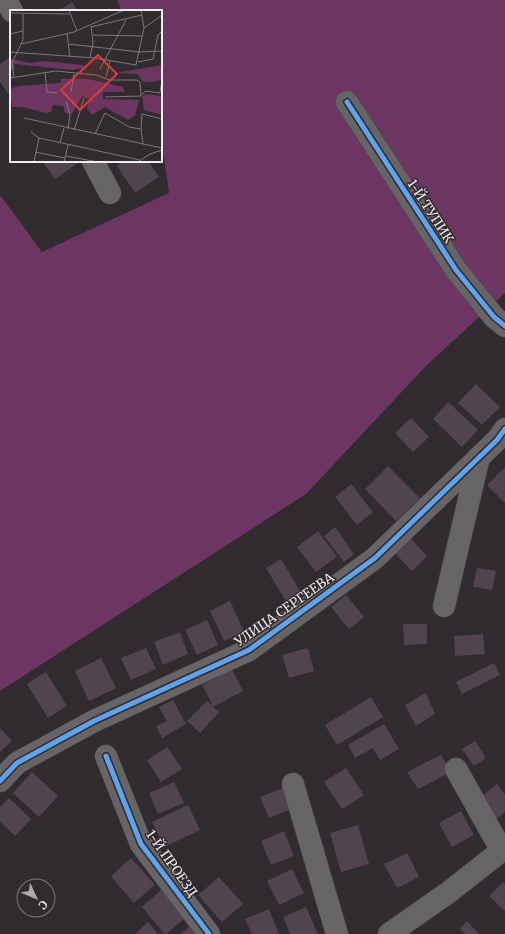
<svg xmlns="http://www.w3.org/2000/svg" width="505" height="934" viewBox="0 0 505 934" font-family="Merriweather,serif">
<rect width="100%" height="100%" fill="#302b2e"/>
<path fill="#6d3561" d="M117,0H505V293L425,367L306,494L0,691V195L42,252L169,193L161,136V11H121Z"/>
<path fill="#52444f" d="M72,2L78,11H58Z
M11,56V98L0,82V64Z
M42,161H77L78,163L55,179Z
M123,161H148L159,177L135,193L117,166Z
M476,384L500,407L482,425L458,403Z
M448,402L478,430L462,447L433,419Z
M411,418L429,437L413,452L395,433Z
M388,466L420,498L396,521L365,489Z
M505,467V503L487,485Z
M351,484L373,512L357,525L335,497Z
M335,527L354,554L344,562L324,536Z
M318,531L337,557L316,572L297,547Z
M408,536L427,556L412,571L393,551Z
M281,559L302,594L287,603L266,568Z
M477,568L496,571L492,590L473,587Z
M346,595L364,617L349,629L331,607Z
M230,601L244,632L224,641L210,611Z
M207,620L218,645L197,655L185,630Z
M403,624H427V644L404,645Z
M180,632L188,654L163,665L154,642Z
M483,634L485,654L455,656L454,636Z
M146,648L156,669L131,680L121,658Z
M308,648L314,671L289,678L282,655Z
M101,658L116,688L89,701L75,671Z
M494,663L500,675L462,694L456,682Z
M232,669L243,691L213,707L219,712L200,733L187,721L207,701L213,706L202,685Z
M46,672L67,706L48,718L27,684Z
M426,693L435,714L416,726L405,705Z
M371,697L383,717L337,745L325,725Z
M173,700L186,724L162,738L156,726L167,721L159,707Z
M384,724L399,749L380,760L373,748L355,758L348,745Z
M0,728L12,741L0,752Z
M475,741L486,758L474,766L462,749Z
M167,747L182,769L161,782L147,760Z
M441,755L451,772L418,789L407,772Z
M346,768L364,795L342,809L324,782Z
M32,772L58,796L39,817L13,793Z
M174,782L184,803L158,814L149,793Z
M497,784L505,795V812L496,819L480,798Z
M285,787L293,808L269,818L260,797Z
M9,798L31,819L15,836L0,822V807Z
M188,805L200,830L164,847L152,822Z
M461,811L474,835L452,847L439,823Z
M358,825L369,864L341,872L330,833Z
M284,831L294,856L271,865L261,841Z
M407,853L419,877L397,888L384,864Z
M131,858L155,885L134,903L111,876Z
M292,869L304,893L279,905L267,881Z
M219,877L243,904L222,922L198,895Z
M503,882L505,884V911L489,896Z
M162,889L186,917L166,934H165L142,907Z
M306,907L318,934H290L283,917Z
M269,909L279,934H252L245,919Z
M467,921L479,934H465L460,929Z
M148,922L158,934H135Z
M190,926L197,934H181Z"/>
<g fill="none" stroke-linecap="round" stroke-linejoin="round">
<g stroke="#4b474a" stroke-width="23">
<path id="minor" d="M6,0L12,11
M347,102L456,270L494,317L505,326
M93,161L110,193
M444,606L479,457
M106,756L141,844L209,934
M456,769L502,851
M0,781L17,763L94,721L249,650L375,558L497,440L505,429
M293,784L337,934
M389,934L449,892L505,848"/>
</g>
<use href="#minor" stroke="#666466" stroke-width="22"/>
<g stroke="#312a2f" stroke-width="8">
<path id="cycleway" d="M347,102L456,270L494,317L505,326
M106,756L141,844L209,934
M0,781L17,763L94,721L249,650L375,558L497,440L505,429"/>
</g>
<use href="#cycleway" stroke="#60a3ed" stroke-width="5"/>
</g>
<g text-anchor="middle" stroke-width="3" stroke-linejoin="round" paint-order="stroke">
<g font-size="13" fill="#f0ebef" stroke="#312a2f">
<text transform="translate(431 211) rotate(57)" y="5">1-Й ТУПИК</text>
<text transform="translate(284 609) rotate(-35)" y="5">УЛИЦА СЕРГЕЕВА</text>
<text transform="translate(172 863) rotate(55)" y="5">1-Й ПРОЕЗД</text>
</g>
</g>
<g transform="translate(10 10)">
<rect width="152" height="152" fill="#302b2e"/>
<path d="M0,49L20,53L35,51L73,55L74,58L62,60L5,54L4,60H0ZM152,55V70L142,72H133L127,64L106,63ZM51,69H78L113,77L115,82H93V89L129,90L125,106L118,110L95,97L82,105L77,99L79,89L72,86L62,104L55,103L53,96L43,95L41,102L35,103L13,97H2L0,79L8,76L51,73ZM136,84L151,86L152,105L134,100L132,86Z" fill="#6d3561"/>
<path fill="none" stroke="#7d787b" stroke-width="1" d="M59,0L67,21M131,0L134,18M0,3L60,4M81,17L132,5M0,24L13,21M57,24L60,47M83,25L133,26M11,34L64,22L114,0M58,34L130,42L152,41M0,42L85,48L126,55L134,18L152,5M80,47L83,32L81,16M128,52L143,49L148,25L152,21M90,59L116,10M35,62L37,82L47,83M4,67L2,53L13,30V4M96,67L100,51M0,68L46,61L86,65L100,70H127L130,72L131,86L95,87M61,82L64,64M131,85L136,81L150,83L151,75M56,91L60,105L58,119M14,108L152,138M64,120L74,88M21,122L29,128L130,150M85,124L95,103L119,117L131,119M50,133L54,118M133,134L131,119L132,104L152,109M25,142L55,148M56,146L88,152M24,152L29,128M54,152L58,135M128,152L140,144L152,140"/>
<path fill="#d93c3c" fill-opacity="0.15" stroke="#d93c3c" stroke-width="2" d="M88,45L107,64L70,100L51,80Z"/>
<rect width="152" height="152" fill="none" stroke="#f0ebef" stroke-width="2"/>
</g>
<g transform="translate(36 898) rotate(134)"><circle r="19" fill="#312a2f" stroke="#7d777c"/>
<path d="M0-3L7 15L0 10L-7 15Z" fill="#ada8ab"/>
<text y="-6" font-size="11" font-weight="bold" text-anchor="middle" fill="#f0ebef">С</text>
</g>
</svg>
